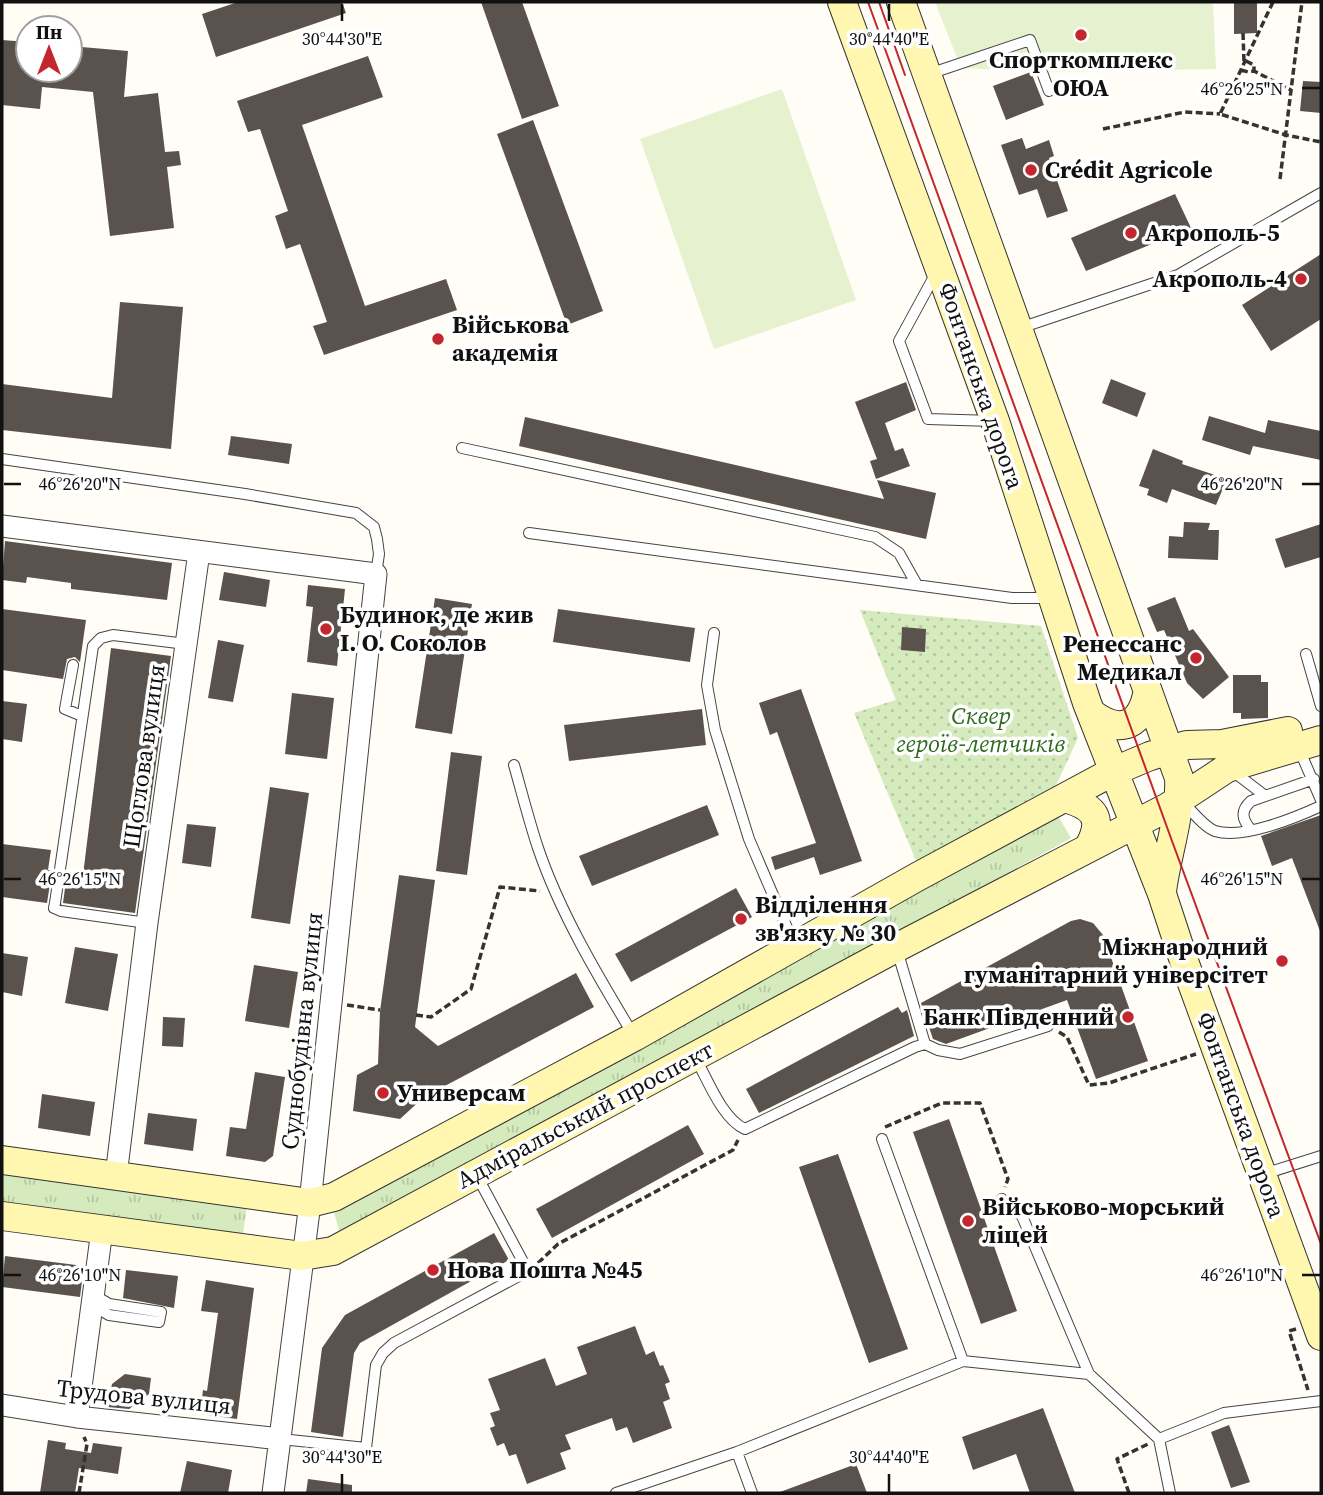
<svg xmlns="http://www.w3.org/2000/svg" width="1323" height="1495" viewBox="0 0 1323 1495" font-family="'Source Serif 4',serif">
<defs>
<pattern id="grass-tufts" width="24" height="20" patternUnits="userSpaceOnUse" patternTransform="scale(1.75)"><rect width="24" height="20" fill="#d5ebbd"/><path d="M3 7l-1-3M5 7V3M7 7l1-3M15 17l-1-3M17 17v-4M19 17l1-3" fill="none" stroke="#b6c8a1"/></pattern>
<pattern id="park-dots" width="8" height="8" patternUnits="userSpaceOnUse" patternTransform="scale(1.75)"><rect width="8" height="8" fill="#d5ebbd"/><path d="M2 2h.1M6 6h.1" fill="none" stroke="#b6c8a1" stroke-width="1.8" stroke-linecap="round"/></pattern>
</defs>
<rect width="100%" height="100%" fill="#fffdf5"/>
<path fill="url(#grass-tufts)" d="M1055,811L1071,838L342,1241L333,1209Z
M2,1165L248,1199L242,1241L2,1208Z"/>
<path fill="url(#park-dots)" d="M860,610L1041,626L1078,738L1052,794L917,863L854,713L896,700Z"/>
<path fill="#e6f2cf" d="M935,2H1213L1216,69L1053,72L961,68Z
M782,89L856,300L714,349L640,139Z"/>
<path fill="#5a524d" d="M238,2H342L346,13L216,57L202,14Z
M481,2H522L559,106L522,119Z
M1234,2H1257V33L1234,34Z
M2,40L28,42V70H70V46L128,51L124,97L158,93L165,152L179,151L181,165L167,167L174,228L110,236L93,92L42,87L40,109L2,105Z
M368,56L383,97L302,125L365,306L446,279L457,310L324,355L313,326L327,322L300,244L286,249L275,216L288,211L260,129L248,132L237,101Z
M1031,72L1044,105L1006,120L993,86Z
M1303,81L1321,82V113L1300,111Z
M533,120L603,311L567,325L497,134Z
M1022,138L1026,149L1049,140L1054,156L1049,158L1068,211L1047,218L1037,189L1019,195L1001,145Z
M1175,194L1191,228L1086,271L1071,238Z
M1321,254V319L1271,351L1242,305Z
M120,302L183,307L171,449L2,430V384L112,398Z
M1111,379L1146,393L1137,417L1102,403Z
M906,382L916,410L885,423L895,451L903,448L910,466L876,479L870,461L877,459L855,402Z
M1209,416L1265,433L1268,420L1321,431V460L1253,446L1250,455L1202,440Z
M525,417L884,499L877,480L936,493L926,539L519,446Z
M231,436L292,444L289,464L228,455Z
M1153,449L1183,461L1182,464L1227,479L1216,505L1172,489L1167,503L1147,495L1149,489L1139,486Z
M1184,522L1210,523L1208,530H1219L1218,560L1168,558L1169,536L1183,537Z
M1321,524V557L1285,568L1275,539Z
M5,541L172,563L167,600L71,589V583L27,577L26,583L2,580Z
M224,572L270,580L266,607L219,600Z
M308,585L345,589L337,666L307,662L313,607L306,606Z
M1175,597L1189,631L1193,629L1229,677L1203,699L1187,683L1164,630L1157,632L1147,608Z
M435,598L472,604L452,734L415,728Z
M2,609L86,620L80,662L75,657L67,659L63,679L2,670Z
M558,609L695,628L690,662L553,642Z
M902,627L926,629L925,652L901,650Z
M218,640L244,645L233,702L208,698Z
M111,648L171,656L135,913L63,903L67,873L83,875Z
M1233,675H1261V682H1268V718L1241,719V713H1233Z
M801,689L862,861L820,875L814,857L775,870L771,857L816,843L777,732L770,735L759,703Z
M292,693L334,698L327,759L285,754Z
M2,701L27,704L22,742L2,739Z
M702,709L706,745L569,761L564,725Z
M451,752L482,756L467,875L436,871Z
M270,787L309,793L290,924L251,918Z
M707,805L719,835L592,886L579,856Z
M1321,815V930L1320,931L1292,858L1272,866L1261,836Z
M187,824L216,827L211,867L182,863Z
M2,844L51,850L48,870L52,871L47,903L2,897Z
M399,875L435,880L415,1027L438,1046L576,973L594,1007L424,1097L400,1119L353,1111L357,1075L378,1064L380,1011Z
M736,888L752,917L631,982L615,954Z
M1080,919L1093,923L1103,935L1148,1061L1096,1079L1067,1000L946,1044L933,1039L921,1003L1071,921Z
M75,947L118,954L108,1011L65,1003Z
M2,953L28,957L22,996L2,992Z
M254,965L298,972L289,1028L245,1021Z
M898,1007L902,1013L907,1010L914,1036L759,1113L746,1089Z
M163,1017L185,1018L183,1047L162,1046Z
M255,1072L285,1077L273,1156L265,1162L226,1156L230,1127L246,1129Z
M42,1094L95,1102L90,1136L38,1128Z
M148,1113L197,1119L193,1151L144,1144Z
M949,1119L1017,1311L981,1324L913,1132Z
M688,1125L704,1154L552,1238L536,1209Z
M838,1154L908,1349L869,1363L799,1167Z
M494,1233L509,1260L360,1343L354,1353L343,1437L311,1432L322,1348L345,1315Z
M5,1256L84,1266L80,1297L2,1287Z
M126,1270L178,1276L174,1308L123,1298Z
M206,1280L254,1288L237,1419L200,1414L203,1390L207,1391L218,1313L201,1311Z
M635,1326L646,1355L654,1351L660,1366L663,1365L670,1382L665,1384L670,1399L663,1402L672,1428L633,1443L627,1427L616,1431L612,1418L565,1435L571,1449L560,1453L566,1469L527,1484L516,1454L509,1456L504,1443L497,1446L490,1428L495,1426L490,1413L500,1410L488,1379L545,1358L556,1386L587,1374L577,1347Z
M125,1374L151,1378L149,1394L129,1409L108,1407L112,1384Z
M1043,1408L1075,1493H1030L1016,1454L973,1470L962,1437Z
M1229,1425L1250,1482L1231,1488L1211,1432Z
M48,1440L66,1443L65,1449L91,1453L93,1443L122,1447L118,1474L79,1468L75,1493H40Z
M187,1461L232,1470L228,1493H180Z
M856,1464L867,1493H781L780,1492Z
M308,1479L352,1485V1493H306Z"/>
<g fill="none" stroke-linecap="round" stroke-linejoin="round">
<g stroke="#444" stroke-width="12">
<path id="service" d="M929,74L1030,40L1049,91
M936,273L899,341L928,419L993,421
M1020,328L1178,275L1321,193
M462,448L875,537L899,553L917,585
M2,459L245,494L356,513L374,527L377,539L379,554L376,574
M529,533L1012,598H1050
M714,633L707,685L715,730L749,839L794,944
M1306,654L1321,706
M73,665L65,709L82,716
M1299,749L1321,800
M514,765C522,793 529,821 538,848C560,913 599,978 634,1036
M1230,769L1264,795
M1183,802C1191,810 1204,827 1215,831C1242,840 1297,817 1321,806
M1251,830C1242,819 1240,811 1251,801L1314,779
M147,923L61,911L54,908L55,903L93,646L101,638L113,635L186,644
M897,950L925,1044
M695,1057C707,1078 722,1119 745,1129L915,1047L925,1044L938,1050L960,1054L1048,1026
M882,1139L963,1361
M1264,1174L1321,1156
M1002,1199L1022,1216L1089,1374
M92,1305L109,1315L159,1322L161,1312L109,1304L94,1295
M281,1439L366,1448L376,1365L383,1353L394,1343L528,1271L477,1176
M1159,1439L1170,1493
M737,1452L752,1493
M616,1493L737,1452L963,1361L1089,1374L1159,1439L1224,1413L1321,1401"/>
</g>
<g stroke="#444" stroke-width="23">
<path id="minor" d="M2,526L376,574L310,1203L273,1493
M116,1176L147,923L199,552
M2,1405L77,1417L281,1439
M77,1417L102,1230"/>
</g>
<g stroke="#333" stroke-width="30">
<path id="secondary" d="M842,2L995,421L1087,703L1162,894L1185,964L1321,1336
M901,2L1179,778C1181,817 1167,853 1162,891
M1091,713C1118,733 1139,729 1147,695
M1065,798C1095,807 1104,818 1089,847
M2,1160L310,1203L334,1197L634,1037L917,877L1112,772L1150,756L1187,745L1222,744L1288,731
M2,1216L302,1256L333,1251L896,948L1168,807L1227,768L1321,740"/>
</g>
<path stroke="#333" stroke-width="3.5" stroke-dasharray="7 3.5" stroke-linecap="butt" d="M1273,2L1220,114L1286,135L1321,142
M1243,33L1244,62
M1246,61L1254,65V71
M1241,70L1248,72L1254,71L1291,90
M1103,129L1185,112L1220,114
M1280,179L1302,2
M347,1005L380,1010
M416,1015L431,1017L471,989L500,887L540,891
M1059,1032L1067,1037L1089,1085L1109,1083L1196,1054
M885,1127L942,1103H980L1008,1179L1005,1187
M538,1263L558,1244L733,1150L738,1140
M1296,1329L1289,1331L1308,1390
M79,1493L87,1444L84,1437
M1129,1493L1117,1459L1148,1444"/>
<use href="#service" stroke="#fff" stroke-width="10"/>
<use href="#minor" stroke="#fff" stroke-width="21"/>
<use href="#secondary" stroke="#fff6b0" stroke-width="28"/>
<path stroke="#c4262e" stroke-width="2" d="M868,2L1172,841L1321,1244
M879,2L905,75"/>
</g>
<path fill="none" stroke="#111" stroke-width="2.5" d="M342,4V21M889,4V21M1302,88H1320M4,484H21M1302,484H1320M4,879H21M1302,879H1320M4,1275H21M1302,1275H1320M342,1474V1492M889,1474V1492"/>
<g fill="#c4262e" stroke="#fff" stroke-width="2.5">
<circle cx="1081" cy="35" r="7"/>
<circle cx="1031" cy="170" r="7"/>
<circle cx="1131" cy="233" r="7"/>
<circle cx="1301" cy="279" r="7"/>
<circle cx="438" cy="339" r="7"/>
<circle cx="326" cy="629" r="7"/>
<circle cx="1196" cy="658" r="7"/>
<circle cx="741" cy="919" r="7"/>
<circle cx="1282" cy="961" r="7"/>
<circle cx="1128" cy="1017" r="7"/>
<circle cx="383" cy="1093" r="7"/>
<circle cx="968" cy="1221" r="7"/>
<circle cx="433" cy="1270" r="7"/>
</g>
<g text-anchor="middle" stroke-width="7" stroke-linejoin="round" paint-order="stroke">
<g font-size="24" font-weight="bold" fill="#111" stroke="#fff" text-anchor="start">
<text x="1081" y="68" text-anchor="middle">Спорткомплекс<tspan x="1081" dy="28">ОЮА</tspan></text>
<text x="1045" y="178">Crédit Agricole</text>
<text x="1145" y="241">Акрополь-5</text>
<text x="1287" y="287" text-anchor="end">Акрополь-4</text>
<text x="452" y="333">Військова<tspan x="452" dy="28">академія</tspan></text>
<text x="340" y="623">Будинок, де жив<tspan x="340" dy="28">І. О. Соколов</tspan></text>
<text x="1182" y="652" text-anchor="end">Ренессанс<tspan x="1182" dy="28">Медикал</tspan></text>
<text x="755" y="913">Відділення<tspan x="755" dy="28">зв'язку № 30</tspan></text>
<text x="1268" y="955" text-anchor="end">Міжнародний<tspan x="1268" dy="28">гуманітарний універсітет</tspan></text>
<text x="1114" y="1025" text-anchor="end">Банк Південний</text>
<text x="397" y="1101">Универсам</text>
<text x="982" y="1215">Військово-морський<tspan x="982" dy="28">ліцей</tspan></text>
<text x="447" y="1278">Нова Пошта №45</text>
</g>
<g font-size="24" fill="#111" stroke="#fff">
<text transform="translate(981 386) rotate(71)" y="8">Фонтанська дорога</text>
<text transform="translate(144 756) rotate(-82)" y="8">Щоглова вулиця</text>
<text transform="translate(302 1031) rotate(-84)" y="8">Суднобудівна вулиця</text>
<text transform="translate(585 1115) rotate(-28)" y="8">Адміральський проспект</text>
<text transform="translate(1241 1115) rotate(70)" y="8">Фонтанська дорога</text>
<text transform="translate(144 1397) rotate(6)" y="8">Трудова вулиця</text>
</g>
<g font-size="24" font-style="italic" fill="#2f6b1f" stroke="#fff">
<text x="981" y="724">Сквер<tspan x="981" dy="28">героїв-летчиків</tspan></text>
</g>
</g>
<g font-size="18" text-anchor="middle" fill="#111" stroke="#fff" stroke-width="7" stroke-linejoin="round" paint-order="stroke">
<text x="342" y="45">30°44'30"E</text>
<text x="889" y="45">30°44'40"E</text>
<text x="1242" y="95">46°26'25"N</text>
<text x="80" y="490">46°26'20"N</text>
<text x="1242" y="490">46°26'20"N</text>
<text x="80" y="885">46°26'15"N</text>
<text x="1242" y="885">46°26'15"N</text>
<text x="80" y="1281">46°26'10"N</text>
<text x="1242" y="1281">46°26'10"N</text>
<text x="342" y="1463">30°44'30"E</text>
<text x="889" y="1463">30°44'40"E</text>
</g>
<rect width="1323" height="1495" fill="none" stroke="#111111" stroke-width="7"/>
<g transform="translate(49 49)"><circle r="33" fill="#ffffff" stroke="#a0a0a0" stroke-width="2"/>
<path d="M0-5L12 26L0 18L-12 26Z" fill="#c4262e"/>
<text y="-10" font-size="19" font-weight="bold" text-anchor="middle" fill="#111111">Пн</text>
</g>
</svg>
